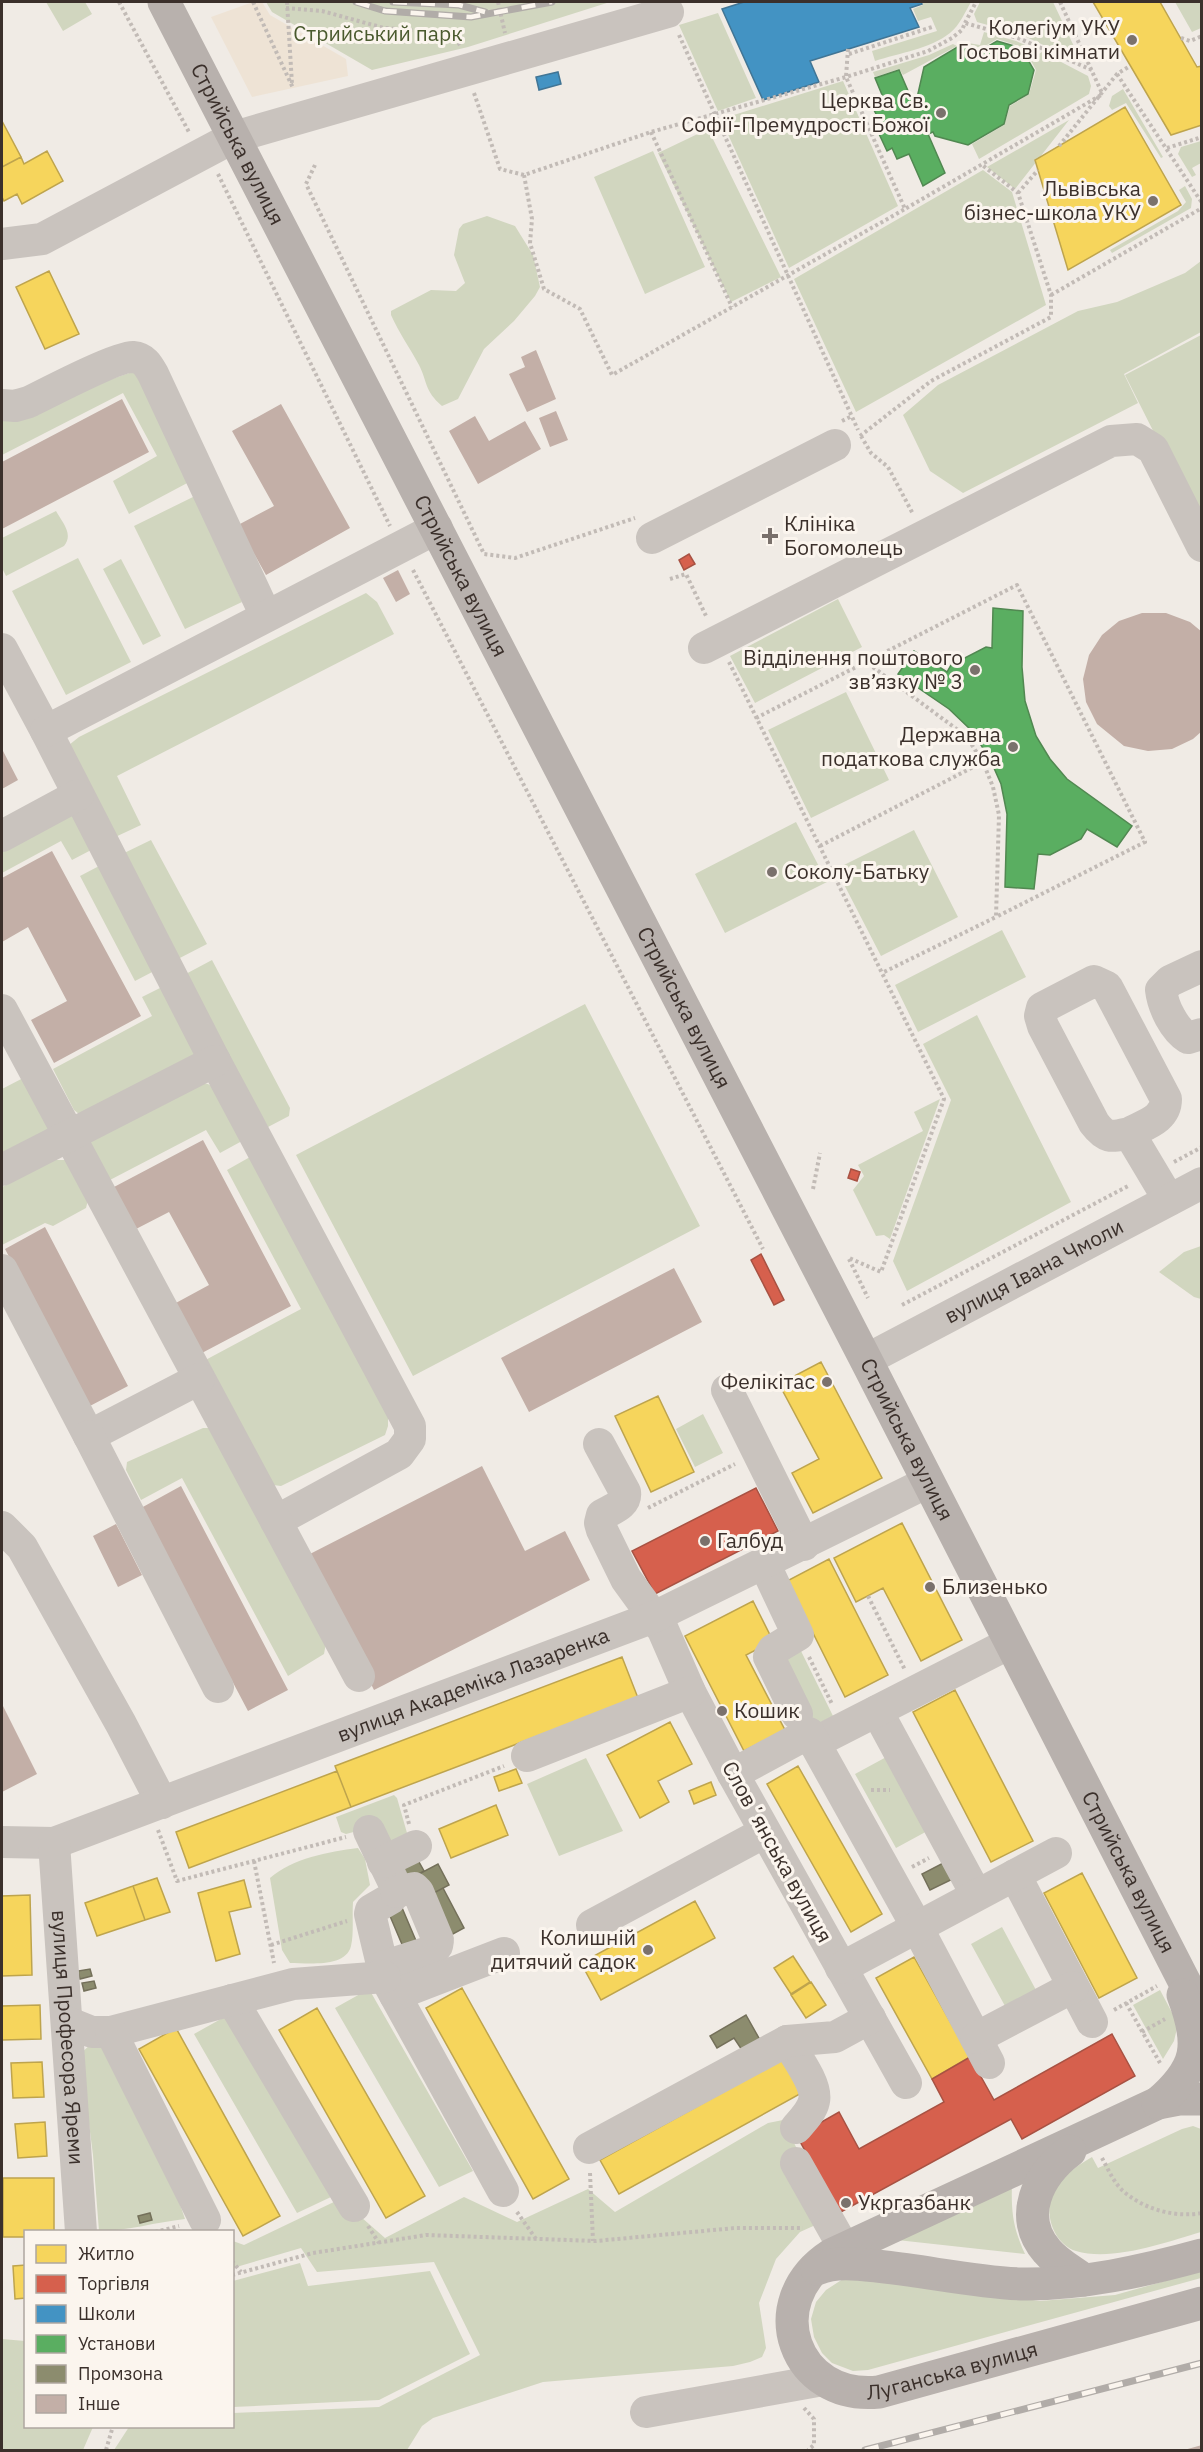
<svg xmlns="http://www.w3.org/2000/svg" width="1203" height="2452" viewBox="0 0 1203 2452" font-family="'IBM Plex Sans',sans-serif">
<rect width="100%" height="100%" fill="#f0ebe5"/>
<path fill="#d1d6bf" d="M46,2H85L92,14L63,31Z
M266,2H610L468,47L372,70L272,12Z
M922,2H971C965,12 960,25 950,33C930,49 899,53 875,61L872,51L937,31L931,17L918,21L913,9L923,5Z
M980,2H1053L1079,57L1071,58L1020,34L977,22L974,14Z
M1175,2H1201V28L1192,32Z
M718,13L756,98L718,111L679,25Z
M984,32L1016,41L1037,50L1027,55L1022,47L997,39L980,49L967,46L968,43L980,45Z
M953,44L957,46L903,75L899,69L875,77L873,72L929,55Z
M1042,52L1088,76L1091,86L1089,94L979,159L972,144L1004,125L1010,106L1029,94L1036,70L1030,59Z
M843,81L898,206L789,268L721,119Z
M1123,89L1163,157L1161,158L1126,103L1112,110L1109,106L1112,96Z
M1069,120L1015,189L987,167Z
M708,129L781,277L731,302L658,153Z
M1201,141V163L1192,168L1196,175L1192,177L1178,154L1181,147Z
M653,151L705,267L645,294L594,177Z
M983,170L1012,192L1046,305L856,412L794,279Z
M1185,186L1192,199L1191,208L1112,253L1110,250L1178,211L1186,202L1179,190Z
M487,216L515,226L533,255L540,287L535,296L514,321L484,349L458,399L442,406C424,390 428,383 419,365C410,348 399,333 391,315V311L431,290L456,291L465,283L454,255L459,229L463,224Z
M1201,261V332L1124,374L1138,403L963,493L930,471L903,415L938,385L1078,311L1117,302L1185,273Z
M1201,335V526L1125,375Z
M135,371L191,481L129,514L113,481L157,456L123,393L2,455V417Z
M195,496L242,602L185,629L134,526Z
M56,511C62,522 74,534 64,546L6,576L2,568V538Z
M78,558L131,662L66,695L12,591Z
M121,559L161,636L143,645L103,569Z
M366,593L377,602L394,634L117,776L141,825L111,839L69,745L79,737Z
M838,599L862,647L755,703L730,656Z
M846,692L889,780L811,818L768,730Z
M72,815L93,849L72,860L61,841L2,873V846Z
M796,822L827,882L725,933L695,874Z
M914,830L958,917L881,956L836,869Z
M151,840L207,944L174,961L118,856Z
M101,865L156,970L135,981L80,876Z
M1002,930L1026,977L918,1032L895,985Z
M212,960L290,1108L289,1116L268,1127L182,976Z
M164,986L195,1056L79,1114L74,1110L53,1069L152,1016L142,997Z
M585,1004L700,1226L413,1376L296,1155Z
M977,1015L1071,1202L907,1291L893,1261L951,1100L923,1044Z
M27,1076L49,1128L46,1137L2,1159V1089Z
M200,1083L208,1084L214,1088L242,1141L220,1153L206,1130L108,1181L87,1141Z
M940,1099L890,1239L884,1235L876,1236L853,1190L864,1176L858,1165L923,1131L914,1112Z
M250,1157L388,1415V1426L385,1435L281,1486L273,1485L198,1364L301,1309L227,1170Z
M54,1160H69L88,1200L86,1208L53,1226L45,1223L2,1245V1187Z
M1201,1246H1202L1201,1299L1194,1297L1159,1272L1184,1252Z
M703,1414L723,1453L695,1467L676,1429Z
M203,1428H210L326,1643L324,1654L288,1676L182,1478L141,1500L126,1470L127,1462Z
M800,1649L833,1716L813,1726L781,1671L791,1653Z
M890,1755L931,1829L896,1848L855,1774Z
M586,1758L623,1831L559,1856L527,1784Z
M394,1795L397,1798L409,1840L386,1851L369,1828L346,1834L341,1832L336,1817Z
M358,1848L365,1859L370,1885L353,1902C352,1916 354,1933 351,1946C346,1968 307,1963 290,1963L282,1950L270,1878C293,1858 328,1852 358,1848Z
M1002,1927L1036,1990L1005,2006L971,1944Z
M369,1989L473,2171L439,2187L335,2008Z
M1160,1990L1178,2024L1174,2041L1163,2059L1133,2005Z
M228,2015L331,2197L297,2213L194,2034Z
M103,2044L175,2190L185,2219C156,2222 128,2231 99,2231L93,2155L80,2054L90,2045Z
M783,2120L821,2199L822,2222L800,2232L776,2259L759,2303L766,2348L762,2357L750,2362L733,2366L543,2382L433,2418L422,2426L407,2450H114L129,2427L232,2426L233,2413L379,2407L480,2355L434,2262L317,2272L301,2248L233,2268V2241L244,2245L338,2200L345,2203L385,2238L464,2197L517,2222L588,2189L615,2212L768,2123Z
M1193,2126L1201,2129V2232C1167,2242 1112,2262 1076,2251C1051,2243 1041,2206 1057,2185C1066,2173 1080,2164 1092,2157L1098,2168L1182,2129Z
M1012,2183C1011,2212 1013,2228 1025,2254L888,2239Z
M300,2263L308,2286L430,2271L470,2354L379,2400L233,2407V2281Z
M1201,2271V2278L868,2370L853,2371L832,2363L822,2353L814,2337L811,2319L816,2302L826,2290L843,2279L875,2278L1040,2301L1115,2295Z
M2,2339L25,2341L26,2426L93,2427L83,2450H2Z"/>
<path fill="#eee3d5" d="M253,2H262L270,15L346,59L348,76L252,97L211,17Z"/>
<path fill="#f6d55c" stroke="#bea44d" stroke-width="1.5" d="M1093,2H1160L1197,67L1202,66V125L1171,135Z
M1125,107L1181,205L1068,270L1035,160Z
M2,121L21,157L2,167Z
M47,151L63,181L22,204L17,194L4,201L2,197V167L21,157L24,164Z
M49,271L79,334L45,349L16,287Z
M821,1362L882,1478L813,1513L792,1473L819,1459L779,1384Z
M658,1396L694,1472L651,1492L615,1416Z
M902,1523L962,1640L921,1661L883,1588L856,1602L834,1558Z
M829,1559L888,1675L845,1697L787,1581Z
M753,1601L773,1641L746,1655L785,1730L744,1751L685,1636Z
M622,1657L638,1698L351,1807L335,1766Z
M955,1690L1033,1841L991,1862L913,1712Z
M670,1722L692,1764L658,1781L669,1802L640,1818L607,1755Z
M798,1766L882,1914L851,1932L767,1784Z
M516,1769L522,1783L499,1791L494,1777Z
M337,1771L351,1807L189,1868L176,1832Z
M711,1782L716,1795L694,1804L689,1791Z
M496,1805L508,1835L451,1858L439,1829Z
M1082,1873L1137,1978L1099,1998L1044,1893Z
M157,1878L170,1912L145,1920L133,1886Z
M244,1880L251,1907L229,1912L240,1954L216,1961L198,1893Z
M133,1886L145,1920L97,1936L85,1903Z
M30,1895L32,1975L2,1976V1896Z
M695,1901L715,1938L601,2000L581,1963Z
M793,1956L810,1982L791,1994L774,1968Z
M914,1957L970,2057L932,2079L876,1978Z
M811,1982L826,2005L806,2018L791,1995Z
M462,1988L569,2179L533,2199L426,2008Z
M40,2005L41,2039L2,2040V2006Z
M317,2008L425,2196L386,2218L279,2030Z
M176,2028L280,2216L243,2236L139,2049Z
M788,2056L807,2090L619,2194L600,2160Z
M42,2062L44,2097L13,2098L11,2063Z
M45,2122L47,2156L18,2158L15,2124Z
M3,2178H54V2232H26V2237H3Z
M26,2265V2298L15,2299L13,2266Z"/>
<path fill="#d6604d" stroke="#a85243" stroke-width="1.5" d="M689,554L695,564L684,570L679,560Z
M851,1169L860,1172L857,1181L848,1178Z
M761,1254L784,1300L774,1305L751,1260Z
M756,1488L778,1531L655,1594L632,1551Z
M1112,2034L1135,2076L1022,2139L1011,2119L839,2213L797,2136L839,2112L859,2149L944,2102L932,2079L970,2057L994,2100Z"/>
<path fill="#4393c3" stroke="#417595" stroke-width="1.5" d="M744,2H921L922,4L910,8L919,27L810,61L819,82L763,100L722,9Z
M558,72L561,84L539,90L536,77Z"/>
<path fill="#5aae61" stroke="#518851" stroke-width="1.5" d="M997,41L1021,48L1034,70L1028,94L1009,105L1004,124L968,145L935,136L933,132L928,134L945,173L923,186L909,154L897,159L892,148L887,151L873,121L878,118L873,108L885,102L875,78L899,70L912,100L917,98L924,67L959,46L980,51Z
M993,608L1023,611L1022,667L1025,701L1036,736L1050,759L1067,779L1132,826L1117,847L1087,829L1081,839L1050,855L1038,854L1034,889L1005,887L1007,814L1001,784L990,759L972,731L949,709L898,674L914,651L947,672L951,665L986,647L992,648Z"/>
<path fill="#8c8c6e" stroke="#74705a" stroke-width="1.5" d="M414,1853L424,1871L399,1885L389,1866Z
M951,1859L959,1876L930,1890L922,1874Z
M438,1864L449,1885L430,1895L419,1874Z
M443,1888L464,1928L451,1935L430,1895Z
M400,1903L417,1943L404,1949L387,1909Z
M90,1969L92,1976L80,1979L78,1971Z
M94,1981L96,1988L84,1991L82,1983Z
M746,2015L760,2040L742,2050L734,2038L717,2048L710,2036Z
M150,2213L152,2220L140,2223L138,2216Z"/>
<path fill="#c3afa7" d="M536,350L556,399L527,412L509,374L525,367L521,357Z
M122,399L149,452L2,529V462Z
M281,404L350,528L266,575L238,525L274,506L232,431Z
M556,411L568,440L550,447L539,418Z
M475,416L489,441L525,421L541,449L478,484L449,431Z
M398,570L410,594L396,602L383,578Z
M1142,613H1166L1190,622L1202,632V731L1193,739L1172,749L1148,751L1124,746L1097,724L1086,702L1083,679L1089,655L1102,635L1119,621Z
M2,749L18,780L2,789Z
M52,851L141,1016L54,1063L31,1020L67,1001L28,927L2,942V878Z
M203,1140L291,1306L200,1354L174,1304L209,1285L169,1212L136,1229L114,1187Z
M45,1227L128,1386L88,1407L5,1249Z
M674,1268L702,1322L529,1412L501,1358Z
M482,1466L525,1551L565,1531L590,1580L374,1690L306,1556Z
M181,1486L288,1690L248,1711L141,1508Z
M116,1524L142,1575L118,1587L93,1536Z
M2,1704L37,1774L2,1792Z
M1202,2445V2450H1184Z"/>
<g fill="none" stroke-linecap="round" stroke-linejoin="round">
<path stroke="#c2bbb6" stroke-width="4" stroke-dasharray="3 3" stroke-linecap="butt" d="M119,2L190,134
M253,2L293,88
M287,2L292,84
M498,2L505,33
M1060,2L1102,93
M286,8L322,11L384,28L451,33L460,45
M965,23L976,2
M679,35L858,430
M1181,38L1190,41L1202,36
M848,49L846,77L905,209L1103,94
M849,54L932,27
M1117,74L1202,203
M474,93L500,169L524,175L651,132L846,77L928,51L952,38L962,30L965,23L1018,38L1092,70
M651,132L732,307
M1059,146L1117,74L1130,66
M1167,148L1202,137
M315,165L306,184L484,554L515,558L635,518
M218,174L390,526
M524,175L532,219L530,243L544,289L580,309L612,375L905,209
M1018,193L1038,170
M1051,295L1202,208
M842,421L852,416
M860,436L931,381L1051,317V295L1018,193L981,164
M861,436L871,453L888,467L913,514
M413,570L763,1249
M670,579L686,574L707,618
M729,662L944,1099L881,1272L849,1258
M866,662L1017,585L1145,842L996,917
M756,718L866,662L966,736L983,762L993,787L999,815L996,917L882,973
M820,846L983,762
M1174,1162L1202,1147
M813,1189L820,1153
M849,1259L868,1298
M902,1305L1130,1185
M648,1508L735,1464
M868,1596L905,1670
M809,1657L832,1704
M871,1790H890
M409,1824L404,1805L504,1766
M158,1830L177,1881L346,1837
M254,1861L274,1963
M912,1867L929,1858
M271,1945L347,1921
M1126,2003L1160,2063
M1114,2010L1157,1986
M1142,2032L1165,2019
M1102,2158C1108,2169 1113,2181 1122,2190C1143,2209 1174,2218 1202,2213
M590,2173L593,2241
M517,2212L536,2239
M368,2226L379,2243
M155,2232L179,2226
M232,2261L241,2272
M232,2275L313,2253L426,2235L596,2241L735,2228H803
M804,2408L814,2419V2445L808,2450
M106,2450L113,2426"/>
<g stroke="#c9c3be" stroke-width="32">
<path d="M2,244L42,239L234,137L668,12"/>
<path d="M2,405L15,406L29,402C47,393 118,356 133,357C144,358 148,365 153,374L266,616"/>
<path d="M652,538L835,445"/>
<path d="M704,648L1111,441L1137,439L1153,449L1202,546"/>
<path d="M2,649L46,731L215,1061L410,1426V1439L399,1454L276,1521"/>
<path d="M46,731L437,528"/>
<path d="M2,836L78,795"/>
<path d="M1202,966L1170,981L1161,990C1163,1007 1174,1029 1188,1038L1202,1034"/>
<path d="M2,1010L359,1676"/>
<path d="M1129,1133C1146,1124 1166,1119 1166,1099L1107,987L1094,981L1042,1008L1040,1016L1043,1026L1094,1123C1106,1139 1111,1137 1129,1133L1169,1200"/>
<path d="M2,1170L215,1061"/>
<path d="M2,1270L89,1436L199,1379"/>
<path id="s1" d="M866,1360L1202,1183"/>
<path d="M727,1390L804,1545"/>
<path d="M89,1436L218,1687"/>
<path d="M599,1444L625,1492C627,1505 612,1509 602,1515L600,1523L602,1530L626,1579L663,1630L690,1692L733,1774L906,2083"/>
<path d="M2,1527L22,1547L121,1724L162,1803"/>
<path d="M764,1563L798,1635L773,1650L769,1657L797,1714"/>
<path d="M877,1711L976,1894"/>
<path d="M814,1743L1010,1643"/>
<path d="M527,1756L690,1692"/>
<path d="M733,1774L809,1733L917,1927L989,2063"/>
<path d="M369,1831L395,1885L396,1892L390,1899L371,1910L370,1914L385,1977L503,2191"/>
<path id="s2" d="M2,1842L54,1843L654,1617L928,1482"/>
<path id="s3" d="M54,1843L81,2232"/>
<path d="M383,1862L416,1846"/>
<path d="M1015,1875L1092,2022"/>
<path d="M592,1925L765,1832"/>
<path d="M382,1967L432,1951L437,1946L438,1940L418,1892L414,1888L396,1892"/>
<path d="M841,1968L1056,1853"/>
<path d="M395,1995L504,1953"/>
<path d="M232,2000L354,2206"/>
<path d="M67,2022L92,2032H111L293,1984L385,1977"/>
<path d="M111,2032L205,2220"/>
<path d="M976,2038L1073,1987"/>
<path d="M787,2041C795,2055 818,2085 814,2101C812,2111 803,2120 796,2128"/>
<path d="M589,2148L787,2041L835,2037L870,2018"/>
<path d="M796,2163L844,2248"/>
<path d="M646,2412L823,2380"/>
</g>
<g stroke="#b8b1ad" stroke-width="33">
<path id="s4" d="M164,2L866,1360L1202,2016"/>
<path id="s5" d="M1202,2099H1179L1158,2103L831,2255C759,2302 794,2401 879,2392L1202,2303"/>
<path d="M1158,2103C1199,2068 1202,2045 1183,1995"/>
<path d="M1070,2151C1038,2175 1017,2217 1047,2251C1057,2263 1072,2271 1084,2280"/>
<path d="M817,2269C837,2260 864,2265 885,2267C930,2272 976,2282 1021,2284C1081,2285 1144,2271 1202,2255"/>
</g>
<g stroke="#b1aca8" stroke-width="7">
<path id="rail" d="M356,2L385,11L471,17L552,2
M393,2L459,5L485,12
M865,2450L1202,2363"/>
</g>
<use href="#rail" stroke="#fbf5ee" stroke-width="4.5" stroke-dasharray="14" stroke-linecap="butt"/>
</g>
<g fill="#7a716c" stroke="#fbf5ee" stroke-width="2">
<circle cx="1132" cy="40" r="6"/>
<circle cx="941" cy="113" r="6"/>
<circle cx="1153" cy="201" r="6"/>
<path d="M767 527h6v6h6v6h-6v6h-6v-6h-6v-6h6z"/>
<circle cx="975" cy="670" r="6"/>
<circle cx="1013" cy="747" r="6"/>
<circle cx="772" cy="872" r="6"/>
<circle cx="827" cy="1382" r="6"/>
<circle cx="705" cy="1541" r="6"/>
<circle cx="930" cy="1587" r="6"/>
<circle cx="722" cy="1711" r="6"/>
<circle cx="648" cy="1950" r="6"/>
<circle cx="846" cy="2203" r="6"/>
</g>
<g text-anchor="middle" stroke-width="6" stroke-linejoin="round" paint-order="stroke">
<g font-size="21" fill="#3b302b" stroke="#fbf5ee" text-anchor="end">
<text x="1120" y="35">Колегіум УКУ<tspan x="1120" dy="24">Гостьові кімнати</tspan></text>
<text x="929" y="108">Церква Св.<tspan x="929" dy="24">Софії-Премудрості Божої</tspan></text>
<text x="1141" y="196">Львівська<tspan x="1141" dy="24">бізнес-школа УКУ</tspan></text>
<text x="784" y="531" text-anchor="start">Клініка<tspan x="784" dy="24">Богомолець</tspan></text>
<text x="963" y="665">Відділення поштового<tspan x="963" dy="24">зв’язку № 3</tspan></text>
<text x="1001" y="742">Державна<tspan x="1001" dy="24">податкова служба</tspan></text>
<text x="784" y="879" text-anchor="start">Соколу-Батьку</text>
<text x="815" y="1389">Фелікітас</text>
<text x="717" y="1548" text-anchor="start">Галбуд</text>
<text x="942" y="1594" text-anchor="start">Близенько</text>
<text x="734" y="1718" text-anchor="start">Кошик</text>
<text x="636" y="1945">Колишній<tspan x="636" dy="24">дитячий садок</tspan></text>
<text x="858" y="2210" text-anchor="start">Укргазбанк</text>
</g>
<g font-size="21" fill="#4a5a2e" stroke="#fbf5ee">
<text x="378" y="41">Стрийський парк</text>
</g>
<g font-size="21" fill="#3b302b" stroke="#fbf5ee">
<text dy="7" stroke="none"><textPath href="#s4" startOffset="160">Стрийська вулиця</textPath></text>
<text dy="7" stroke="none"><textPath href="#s4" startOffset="646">Стрийська вулиця</textPath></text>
<text dy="7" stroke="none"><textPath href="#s4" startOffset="1132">Стрийська вулиця</textPath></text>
<text dy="7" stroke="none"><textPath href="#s1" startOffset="190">вулиця Івана Чмоли</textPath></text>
<text dy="7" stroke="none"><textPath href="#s4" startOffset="1618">Стрийська вулиця</textPath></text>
<text dy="7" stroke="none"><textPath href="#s2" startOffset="500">вулиця Академіка Лазаренка</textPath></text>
<text transform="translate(777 1852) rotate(61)" y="7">Словʼянська вулиця</text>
<text dy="7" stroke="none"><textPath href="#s4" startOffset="2104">Стрийська вулиця</textPath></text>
<text dy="7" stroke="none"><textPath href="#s3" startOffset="195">вулиця Професора Яреми</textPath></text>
<text dy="7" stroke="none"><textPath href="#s5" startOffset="688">Луганська вулиця</textPath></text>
</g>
</g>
<rect width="1203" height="2452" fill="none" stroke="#3b302b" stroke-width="6"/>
<rect x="24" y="2230" width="210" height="198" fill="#fbf5ee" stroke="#aea6a0" stroke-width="1.5"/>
<rect x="36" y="2245" width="30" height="18" fill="#f6d55c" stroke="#aea6a0" stroke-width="1.5"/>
<text x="78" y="2260" font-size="18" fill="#3b302b">Житло</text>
<rect x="36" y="2275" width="30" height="18" fill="#d6604d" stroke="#aea6a0" stroke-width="1.5"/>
<text x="78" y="2290" font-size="18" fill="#3b302b">Торгівля</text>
<rect x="36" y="2305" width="30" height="18" fill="#4393c3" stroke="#aea6a0" stroke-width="1.5"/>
<text x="78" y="2320" font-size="18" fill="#3b302b">Школи</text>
<rect x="36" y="2335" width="30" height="18" fill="#5aae61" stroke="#aea6a0" stroke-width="1.5"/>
<text x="78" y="2350" font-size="18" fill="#3b302b">Установи</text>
<rect x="36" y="2365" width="30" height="18" fill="#8c8c6e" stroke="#aea6a0" stroke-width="1.5"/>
<text x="78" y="2380" font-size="18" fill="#3b302b">Промзона</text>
<rect x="36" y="2395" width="30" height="18" fill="#c3afa7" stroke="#aea6a0" stroke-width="1.5"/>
<text x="78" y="2410" font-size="18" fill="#3b302b">Інше</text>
</svg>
